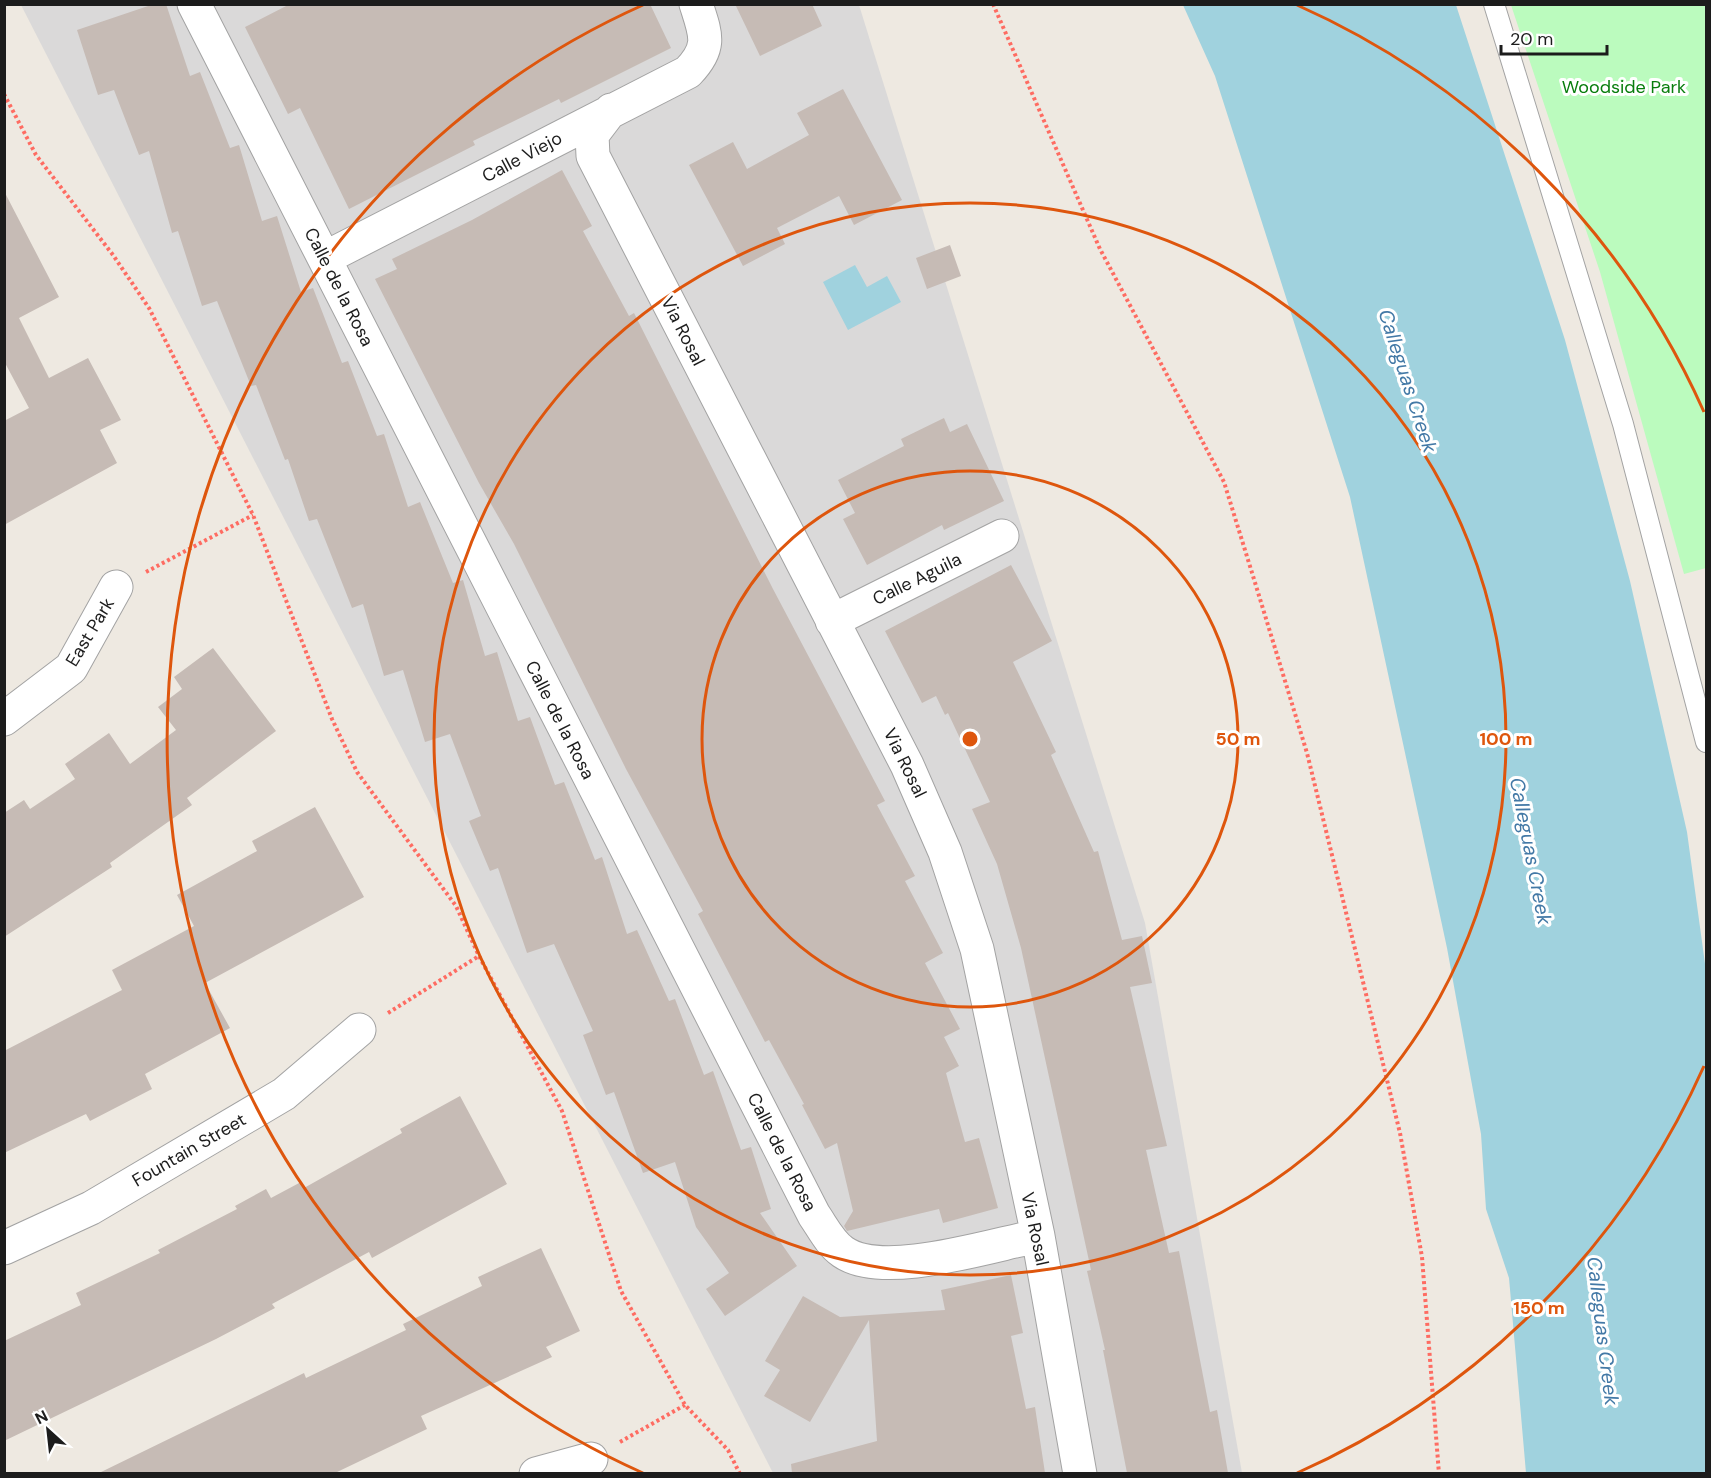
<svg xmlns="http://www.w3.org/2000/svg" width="1711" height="1478" font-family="'DM Sans',sans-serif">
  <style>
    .residential { fill: #dad9d9 }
    .park { fill: #bbfbbe }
    .water { fill: #a0d2de }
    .building { fill: #c6bbb5 }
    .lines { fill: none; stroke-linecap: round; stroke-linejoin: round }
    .lane-casing { stroke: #a3a3a3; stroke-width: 22 }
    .street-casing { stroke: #a3a3a3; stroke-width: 35 }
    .path { stroke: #fe6c62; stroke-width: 4; stroke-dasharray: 3 3; stroke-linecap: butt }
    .lane { stroke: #fff; stroke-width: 20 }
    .street { stroke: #fff; stroke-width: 33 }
    .ring { fill: none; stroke: #de560d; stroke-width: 3 }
    .labels { text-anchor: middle; stroke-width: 6; stroke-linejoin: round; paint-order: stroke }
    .park-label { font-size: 18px; fill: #087d0d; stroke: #fff }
    .street-label { font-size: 18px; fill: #1c1c1c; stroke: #fff }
    .water-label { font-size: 20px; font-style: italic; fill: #4379a6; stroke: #fff }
    .centre { fill: #de560d; stroke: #fff; stroke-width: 3 }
    .ring-label { font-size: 18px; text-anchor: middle; font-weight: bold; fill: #de560d; stroke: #fff; stroke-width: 6; stroke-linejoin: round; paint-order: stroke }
  </style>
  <rect width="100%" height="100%" fill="#eee9e1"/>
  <path class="residential" d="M 21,5 L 859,5 L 1145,923 L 1242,1473 L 773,1473 Z"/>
  <path class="park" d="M 1511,5 L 1706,5 L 1706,568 L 1684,574 L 1600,272 Z"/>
  <path class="water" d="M 1183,5 L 1456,5 L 1565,340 L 1630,581 L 1687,832 L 1706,971 L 1706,1473 L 1526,1473 L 1509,1278 L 1486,1209 L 1481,1134 L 1447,948 L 1350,497 L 1215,76 Z
    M 855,265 L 867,287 L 887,276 L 901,302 L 848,330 L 823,282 Z"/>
  <path class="building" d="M 154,4 L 166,4 L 190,76 L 200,72 L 230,148 L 239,145 L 262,221 L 277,216 L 301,292 L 313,288 L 342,363 L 348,361 L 377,436 L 384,434 L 408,507 L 420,502 L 453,583 L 463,580 L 485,656 L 497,652 L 518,721 L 530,717 L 555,785 L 564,782 L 595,860 L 602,857 L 627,934 L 637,930 L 669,1001 L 675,999 L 704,1075 L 713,1071 L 741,1150 L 751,1147 L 771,1209 L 760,1213 L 797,1266 L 725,1316 L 706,1289 L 729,1273 L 696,1227 L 675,1162 L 643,1173 L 614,1092 L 606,1095 L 583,1035 L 593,1031 L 554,944 L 527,953 L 498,868 L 490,871 L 469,821 L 481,816 L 450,734 L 425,742 L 403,670 L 384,676 L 363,604 L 352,608 L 317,519 L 309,521 L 288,459 L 285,460 L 256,385 L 251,386 L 217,301 L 202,306 L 178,231 L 172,233 L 149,151 L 139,155 L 114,90 L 98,95 L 77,30 Z
    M 290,4 L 650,4 L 671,48 L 561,103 L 559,99 L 473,141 L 475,145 L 349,209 L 300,108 L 288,114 L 245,27 Z
    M 735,4 L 812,4 L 822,26 L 760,56 Z
    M 843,89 L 902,200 L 854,225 L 839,196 L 777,228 L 785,244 L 743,266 L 689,165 L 733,142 L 747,169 L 809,135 L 797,113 Z
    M 562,170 L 592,226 L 583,231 L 629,316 L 634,313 L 773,589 L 885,801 L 877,805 L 915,876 L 905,881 L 943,953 L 925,963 L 960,1029 L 944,1037 L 959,1066 L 946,1073 L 965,1142 L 979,1138 L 998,1208 L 943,1223 L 939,1209 L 847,1231 L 844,1226 L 853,1211 L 837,1143 L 825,1149 L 802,1105 L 804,1104 L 769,1040 L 765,1042 L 698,914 L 703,911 L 626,769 L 514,544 L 479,483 L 375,279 L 397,269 L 392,259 L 472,220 Z
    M 4,191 L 59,297 L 19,318 L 49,378 L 88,358 L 121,420 L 100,430 L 117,463 L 4,525 L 4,421 L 29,408 L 4,361 Z
    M 950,245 L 961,276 L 927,289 L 916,258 Z
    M 944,418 L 950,432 L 967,424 L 1004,501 L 944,530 L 942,525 L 867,565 L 843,519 L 855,513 L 838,480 L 904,446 L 901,439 Z
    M 1011,565 L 1052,641 L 1013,662 L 1056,752 L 1051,755 L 1094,852 L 1098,851 L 1122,940 L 1142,936 L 1152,983 L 1130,987 L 1167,1146 L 1146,1150 L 1169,1253 L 1179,1251 L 1210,1412 L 1217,1410 L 1228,1473 L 1127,1473 L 1103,1350 L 1105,1350 L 1087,1271 L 1091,1270 L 1021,948 L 997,864 L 972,809 L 990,802 L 948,713 L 945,715 L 936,696 L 922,703 L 885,631 Z
    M 213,648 L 276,731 L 187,798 L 192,805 L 110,863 L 112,867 L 4,937 L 4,813 L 24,800 L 30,809 L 75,779 L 65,764 L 109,733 L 130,764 L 176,730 L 158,707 L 182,689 L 174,677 Z
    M 315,807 L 364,897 L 205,983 L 230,1028 L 145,1074 L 152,1089 L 90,1121 L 86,1114 L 4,1153 L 4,1051 L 122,990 L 112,970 L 194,926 L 177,895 L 257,851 L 252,841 Z
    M 460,1096 L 507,1184 L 372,1258 L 369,1252 L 272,1304 L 275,1308 L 216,1339 L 4,1441 L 4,1341 L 81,1305 L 76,1293 L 160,1253 L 158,1250 L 237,1209 L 235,1206 L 266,1189 L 271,1198 L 301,1182 L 304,1188 L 402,1133 L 400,1129 Z
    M 541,1248 L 580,1331 L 546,1347 L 552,1357 L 421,1416 L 427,1429 L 335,1473 L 99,1473 L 304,1373 L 306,1378 L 406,1330 L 403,1324 L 482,1286 L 478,1277 Z
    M 1011,1275 L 1023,1333 L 1011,1336 L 1026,1409 L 1035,1407 L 1045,1473 L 792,1473 L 791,1464 L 877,1441 L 869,1320 L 810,1422 L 764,1396 L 780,1370 L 765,1361 L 803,1296 L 840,1317 L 945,1310 L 941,1290 Z"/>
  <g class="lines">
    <defs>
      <path id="lane" d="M 1494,4 L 1623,424 L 1706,742"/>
      <path id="street" d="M 194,4 L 814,1215 C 823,1228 830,1243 843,1252 C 883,1280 991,1245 1038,1236
        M 611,110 L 592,135 L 593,156 L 907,765 L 945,852 L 977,949 L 1038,1236 L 1080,1474
        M 325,258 L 688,72 C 712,47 706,35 696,4
        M 832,621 L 1002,536
        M 4,719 L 71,668 L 116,587
        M 4,1248 L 91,1208 L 284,1094 L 359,1030
        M 536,1474 L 591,1459"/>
    </defs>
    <use href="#lane" class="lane-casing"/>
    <use href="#street" class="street-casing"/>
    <path class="path" d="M 993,4 L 1100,249 L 1224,482 L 1253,576 L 1307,753 L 1400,1133 L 1422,1257 L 1439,1474
      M 4,94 L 36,155 L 113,255 L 149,308 L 253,515 L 332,719 L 357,772 L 456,906 L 479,956 L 562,1111 L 621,1291 L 685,1405 L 728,1450 L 740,1474
      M 146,572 L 253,515
      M 388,1013 L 479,956
      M 620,1442 L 685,1405"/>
    <use href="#lane" class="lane"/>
    <use href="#street" class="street"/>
  </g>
  <g class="ring">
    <circle cx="970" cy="739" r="268"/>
    <circle cx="970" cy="739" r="536"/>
    <path d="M1704 1066A804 804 0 0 1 1297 1473M643 1473A804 804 0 0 1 643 5M1297 5A804 804 0 0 1 1704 412"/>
  </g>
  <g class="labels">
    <g class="park-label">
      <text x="1624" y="93">Woodside Park</text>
    </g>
    <g class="street-label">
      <text transform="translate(522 157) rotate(-28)" y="6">Calle Viejo</text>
      <text transform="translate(339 287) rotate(63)" y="6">Calle de la Rosa</text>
      <text transform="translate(683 331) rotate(63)" y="6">Via Rosal</text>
      <text transform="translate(917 579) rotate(-26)" y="6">Calle Aguila</text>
      <text transform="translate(90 632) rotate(-59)" y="6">East Park</text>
      <text transform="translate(560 720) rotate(63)" y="6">Calle de la Rosa</text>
      <text transform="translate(905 763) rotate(64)" y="6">Via Rosal</text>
      <text transform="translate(189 1150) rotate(-30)" y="6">Fountain Street</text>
      <text transform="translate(782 1152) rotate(63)" y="6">Calle de la Rosa</text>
      <text transform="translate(1035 1229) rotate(78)" y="6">Via Rosal</text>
    </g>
    <g class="water-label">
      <text transform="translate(1408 381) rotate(72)" y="7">Calleguas Creek</text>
      <text transform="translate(1531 851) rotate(79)" y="7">Calleguas Creek</text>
      <text transform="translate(1603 1331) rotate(83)" y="7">Calleguas Creek</text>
    </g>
  </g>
  <circle cx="970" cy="739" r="9" class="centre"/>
  <g class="ring-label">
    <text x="1238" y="745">50 m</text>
    <text x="1506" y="745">100 m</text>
    <text x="1539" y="1314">150 m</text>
  </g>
  <rect width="1711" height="1478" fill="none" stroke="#1c1c1c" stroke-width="12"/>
  <g transform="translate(48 1430) rotate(333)" stroke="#ffffff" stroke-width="4.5" paint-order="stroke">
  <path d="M0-4.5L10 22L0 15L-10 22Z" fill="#1c1c1c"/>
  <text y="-9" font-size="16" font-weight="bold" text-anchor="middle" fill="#1c1c1c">N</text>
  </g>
  <path d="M1501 45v9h106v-9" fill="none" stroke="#1c1c1c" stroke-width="3"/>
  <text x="1510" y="45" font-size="18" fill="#1c1c1c" stroke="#ffffff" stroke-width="4.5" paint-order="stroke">20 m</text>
</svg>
